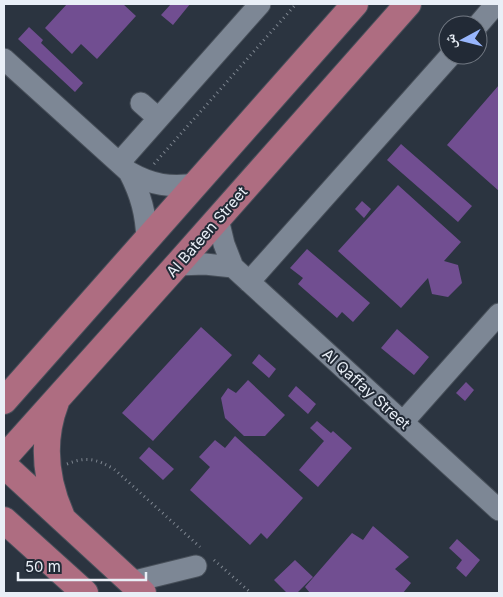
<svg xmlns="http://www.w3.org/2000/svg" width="503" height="597" font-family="Inter,'Noto Naskh Arabic',sans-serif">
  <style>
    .building { fill: #714e91 }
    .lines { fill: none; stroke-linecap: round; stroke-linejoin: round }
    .minor-casing { stroke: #474f59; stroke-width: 23 }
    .major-casing { stroke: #474f59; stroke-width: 28 }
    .path { stroke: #7e8690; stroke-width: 3; stroke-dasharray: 1 4; stroke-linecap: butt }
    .minor { stroke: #7d8795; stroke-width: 21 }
    .major { stroke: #ae6d81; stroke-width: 26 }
    .labels { text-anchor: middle; stroke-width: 4; stroke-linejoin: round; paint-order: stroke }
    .street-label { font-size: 15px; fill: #e9eff7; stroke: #222a36 }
  </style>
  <rect width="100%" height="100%" fill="#2b3440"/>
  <path class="building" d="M 67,4 L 123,4 L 136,16 L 97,59 L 81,44 L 72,54 L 45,28 Z
    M 171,4 L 190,4 L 173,25 L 161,15 Z
    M 29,27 L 43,40 L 41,43 L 83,83 L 75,92 L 18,39 Z
    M 499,85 L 499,191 L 447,145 Z
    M 401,144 L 472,206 L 458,222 L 387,160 Z
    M 398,185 L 461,242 L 444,261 L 458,265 L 462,283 L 448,297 L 432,294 L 428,278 L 401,308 L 338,251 Z
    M 362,201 L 371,209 L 364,218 L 355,209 Z
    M 307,249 L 370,303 L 353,322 L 342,312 L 337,318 L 298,284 L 303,278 L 290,268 Z
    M 201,327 L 232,355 L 153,441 L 122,413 Z
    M 397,329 L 429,357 L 414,375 L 381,348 Z
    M 259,354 L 276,369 L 269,378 L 252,363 Z
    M 248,380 L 285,415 L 265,436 L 244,436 L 225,418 L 221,398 L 228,388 L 236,393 Z
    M 466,382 L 474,390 L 465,401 L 456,393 Z
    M 296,386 L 316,404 L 308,414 L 288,396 Z
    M 317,421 L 331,433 L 333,431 L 352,448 L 318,487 L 299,470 L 324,441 L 310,428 Z
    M 235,436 L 303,498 L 267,539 L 261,533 L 250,545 L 190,490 L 210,467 L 199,457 L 215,440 L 225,448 Z
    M 149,447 L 174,469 L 163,480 L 139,458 Z
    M 373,526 L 409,557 L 395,569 L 411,583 L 403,593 L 310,593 L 305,587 L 352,533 L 363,540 Z
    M 457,539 L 480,560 L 466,577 L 456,568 L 462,560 L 449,548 Z
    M 295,560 L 313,577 L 297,593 L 287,593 L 274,580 Z"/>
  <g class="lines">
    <defs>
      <path id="minor" d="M 478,25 L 496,4
        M 4,59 L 129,172 C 152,185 170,188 197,184
        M 141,103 L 158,118
        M 119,163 L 260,4
        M 129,172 C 141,195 146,214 147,240
        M 218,219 L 224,244 L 233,267 L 499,510
        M 177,265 L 205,264 L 233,267
        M 249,282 L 451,55
        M 403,422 L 499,314
        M 131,582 L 196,566"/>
      <path id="major" d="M 4,401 L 355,4
        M 56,402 C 41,441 45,479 62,517
        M 4,458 L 177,265 L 408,4
        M 4,465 L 143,593
        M 4,520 L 85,593"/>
    </defs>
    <use href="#minor" class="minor-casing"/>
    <use href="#major" class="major-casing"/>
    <path class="path" d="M 154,164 L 296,4
      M 67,464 C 87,456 96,459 114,469 L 200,547
      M 214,560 L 251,593"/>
    <use href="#minor" class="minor"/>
    <use href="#major" class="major"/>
  </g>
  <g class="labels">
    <g class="street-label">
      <text transform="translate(207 232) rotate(-49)" y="5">Al Bateen Street</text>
      <text transform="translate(366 389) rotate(42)" y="5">Al Qaffay Street</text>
    </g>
  </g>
  <rect width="503" height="597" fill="none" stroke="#e9eff7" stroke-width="10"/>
  <g transform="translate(463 40) rotate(263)"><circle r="24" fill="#222a36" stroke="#727983"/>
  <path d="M0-4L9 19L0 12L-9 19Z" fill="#98b6fd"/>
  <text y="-8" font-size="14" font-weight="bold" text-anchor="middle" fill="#e9eff7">ش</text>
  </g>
  <path d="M18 572v8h128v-8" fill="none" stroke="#e9eff7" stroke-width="2.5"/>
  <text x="25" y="572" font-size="15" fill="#e9eff7" stroke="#222a36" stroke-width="4" paint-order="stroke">50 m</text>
</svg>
